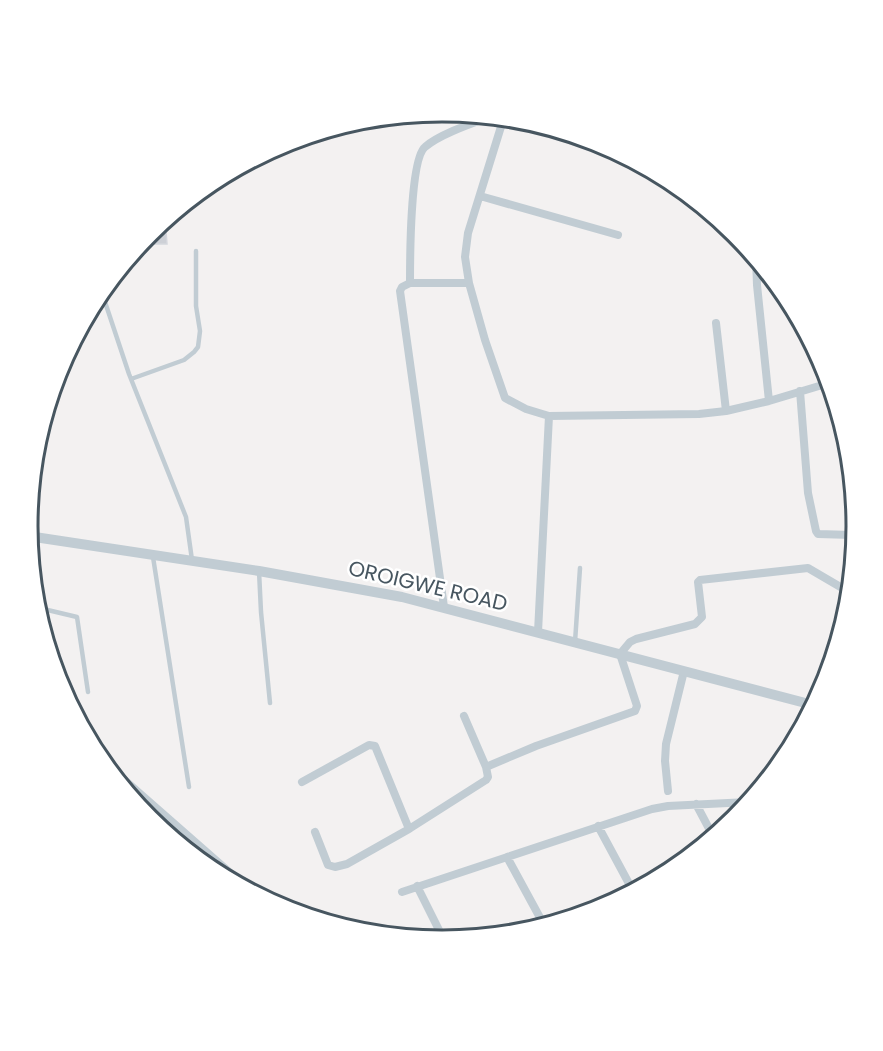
<svg xmlns="http://www.w3.org/2000/svg" width="883" height="1051" font-family="Poppins,sans-serif">
  <style>
    .building { fill: #cdd0d6; stroke: #d5d7dd; stroke-width: 1.5 }
    .lines { fill: none; stroke-linecap: round; stroke-linejoin: round }
    .service { stroke: #c1ccd3; stroke-width: 4.5 }
    .minor { stroke: #c1ccd3; stroke-width: 8 }
    .tertiary { stroke: #c1ccd3; stroke-width: 10 }
    .labels { text-anchor: middle; stroke-width: 5; stroke-linejoin: round; paint-order: stroke }
    .street-label { font-size: 21px; fill: #475660; stroke: #fff }
    .rim { fill: none; stroke: #475660; stroke-width: 3 }
  </style>
  <rect width="100%" height="100%" fill="#f3f1f1"/>
  <path class="building" d="M 165,219 L 167,244 L 148,244 L 147,234 Z"/>
  <g class="lines">
    <path class="service" d="M 101,290 L 129,374 L 186,517 L 192,560
      M 131,379 L 184,360 L 194,352 L 198,347 L 200,331 L 196,306 L 196,251
      M 153,557 L 189,787
      M 259,571 L 261,612 L 270,703
      M 35,607 L 77,617 L 88,692
      M 575,642 L 580,568
      M 824,660 L 829,668"/>
    <path class="minor" d="M 504,117 L 468,233 L 465,257 L 469,283 L 485,340 L 505,398 L 526,409 L 549,416 L 699,414 L 726,411 L 769,401 L 829,383
      M 480,196 L 618,235
      M 756,258 L 757,285 L 769,401
      M 410,283 C 410,260 410,159 425,147 C 440,134 473,123 492,116
      M 716,323 L 726,411
      M 800,391 L 808,493 L 816,531 L 818,534 L 852,535
      M 444,607 L 400,291 L 402,287 L 410,283 L 469,283
      M 538,632 L 549,416
      M 464,716 L 486,767
      M 96,755 L 252,892
      M 302,782 L 369,745 L 375,746 L 409,829
      M 668,791 L 665,761 L 666,744 L 684,671
      M 696,804 L 713,836
      M 598,826 L 633,891
      M 315,832 L 328,865 L 335,867 L 347,864 L 409,829 L 486,780 L 488,777 L 486,767 L 536,746 L 635,711 L 637,706 L 620,654 L 630,642 L 636,639 L 695,624 L 702,617 L 698,582 L 700,580 L 808,568 L 849,592
      M 507,857 L 544,925
      M 417,886 L 444,940
      M 402,892 L 652,809 L 668,806 L 748,802"/>
    <path class="tertiary" d="M 28,536 L 259,571 L 402,597 L 813,705"/>
  </g>
  <g class="labels">
    <g class="street-label">
      <text transform="translate(428 586) rotate(13)" y="7">OROIGWE ROAD</text>
    </g>
  </g>
  <path d="M0 0H883V1051H0ZM38 526a404 404 0 1 1 808 0a404 404 0 1 1-808 0Z" fill="#fff" fill-rule="evenodd"/>
  <path class="rim" d="M38 526a404 404 0 1 1 808 0a404 404 0 1 1-808 0Z"/>
</svg>
